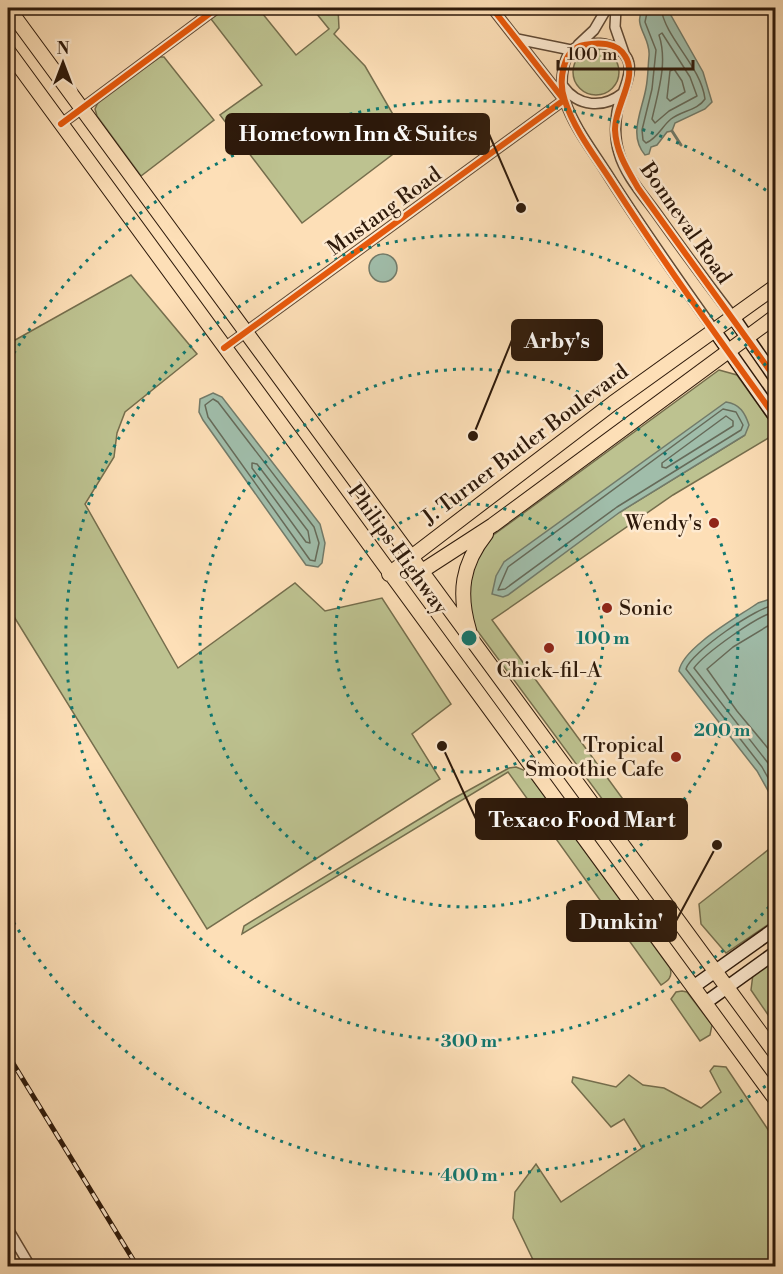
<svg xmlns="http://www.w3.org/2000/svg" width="783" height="1274" font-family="'Libre Bodoni',serif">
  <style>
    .green { fill: #bdc290; stroke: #756e4d; stroke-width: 1.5; fill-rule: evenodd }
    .water { fill: #a0bdaa; stroke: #727b6a; stroke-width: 1.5 }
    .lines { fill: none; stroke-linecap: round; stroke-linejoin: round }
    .shore { stroke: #666b5a; stroke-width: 1.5 }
    .stream { stroke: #727b6a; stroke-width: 3 }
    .street-casing { stroke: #614a35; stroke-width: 12 }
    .secondary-casing { stroke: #2d190a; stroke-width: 15 }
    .primary-casing { stroke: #2d190a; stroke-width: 16 }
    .street { stroke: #feead0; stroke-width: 9 }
    .secondary { stroke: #feead0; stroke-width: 12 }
    .primary { stroke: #fddfb7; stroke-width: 14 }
    .rail-casing { stroke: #2d190a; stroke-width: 5 }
    .rail { stroke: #feead0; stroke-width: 3; stroke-dasharray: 9; stroke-linecap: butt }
    .cycleway-casing { stroke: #feead0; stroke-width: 10 }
    .cycleway { stroke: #e8590c; stroke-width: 6 }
    .ring { fill: none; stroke: #0f766e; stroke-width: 3; stroke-dasharray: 3 6 }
    .poi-dot { fill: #8f2418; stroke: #feead0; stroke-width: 2 }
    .labels { text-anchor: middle; stroke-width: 5; stroke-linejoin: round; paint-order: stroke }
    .street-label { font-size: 21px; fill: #2d190a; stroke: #feead0 }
    .poi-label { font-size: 21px; fill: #2d190a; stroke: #feead0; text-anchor: end }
    .centre { fill: #0f766e; stroke: #feead0; stroke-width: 3 }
    .ring-label { font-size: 18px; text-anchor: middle; font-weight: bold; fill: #0f766e; stroke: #feead0; stroke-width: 5; stroke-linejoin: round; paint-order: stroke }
    .leader { fill: none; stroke: #2d190a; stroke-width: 2 }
    .callout-dot { fill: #2d190a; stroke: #feead0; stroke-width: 2 }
    .callout { fill: #2d190a; stroke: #2d190a; stroke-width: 2 }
    .callout-label { font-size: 22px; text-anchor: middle; font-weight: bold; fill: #fff }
  </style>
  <rect width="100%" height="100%" fill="#fddfb7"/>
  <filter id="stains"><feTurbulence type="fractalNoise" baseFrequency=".00333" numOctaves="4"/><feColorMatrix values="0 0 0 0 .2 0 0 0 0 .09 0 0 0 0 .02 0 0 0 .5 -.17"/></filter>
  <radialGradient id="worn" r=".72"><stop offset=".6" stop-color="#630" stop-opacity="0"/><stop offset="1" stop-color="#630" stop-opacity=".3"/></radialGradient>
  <path class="green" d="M 227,8 L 258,8 L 296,55 L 329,29 L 312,8 L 338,8 L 339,28 L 334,34 L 365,66 L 409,142 L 302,223 L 220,115 L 262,85 L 211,19 Z
    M573 72a23 23 0 1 1 46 0a23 23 0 1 1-46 0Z
    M 160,57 L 164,57 L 214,120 L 141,176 L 97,116 L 95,109 L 99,100 Z
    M 131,275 L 197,354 L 125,412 L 117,433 L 114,457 L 85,504 L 178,668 L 295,583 L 325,611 L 382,598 L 451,704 L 412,734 L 440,779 L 207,929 L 8,607 L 8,344 Z
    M 719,370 L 737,375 L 775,428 L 775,434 L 673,495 L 492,620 L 644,828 C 634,832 627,830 620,823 L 476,629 L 470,617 L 466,581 L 488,539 ZM 745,435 L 620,512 L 504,562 L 510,558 Z
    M 516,767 L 526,771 L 670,968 C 673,977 668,981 661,985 L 508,772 L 242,934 L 244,926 L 449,801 L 509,768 Z
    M 768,850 L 775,854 L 775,920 L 726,953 L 701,924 L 699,904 Z
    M 775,958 L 775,1025 L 751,990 L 753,974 Z
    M 682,991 L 687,992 L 712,1025 L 710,1035 L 700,1041 L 671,999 L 676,992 Z
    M 714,1066 L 726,1067 L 775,1140 L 775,1266 L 536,1266 L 513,1218 L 515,1192 L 536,1164 L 561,1202 L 642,1148 L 624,1119 L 611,1127 L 572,1082 L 573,1077 L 616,1087 L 629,1075 L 643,1085 L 664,1088 L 701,1108 L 721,1092 L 710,1071 Z"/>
  <path class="water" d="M 643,8 L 665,8 L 669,12 L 703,72 L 712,102 L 705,109 L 675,123 L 672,131 L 667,132 L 657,145 L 651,147 L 649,154 L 645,155 C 628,135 642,111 646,88 C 648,78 648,66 649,56 C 651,37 632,26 643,8 Z
    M369 268a14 14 0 1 1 28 0a14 14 0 1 1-28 0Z
    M 213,393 L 222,397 L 320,524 L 325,543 L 322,563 L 318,567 L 306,565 L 203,420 L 199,412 L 200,399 Z
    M 726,402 C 740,404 745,413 749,425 L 745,435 L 620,512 L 508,595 L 503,597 L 492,594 L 496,576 L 504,562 Z
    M 770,599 L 776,599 L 775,803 L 757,771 L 679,671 C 683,647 738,617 758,603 Z"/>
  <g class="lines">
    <path class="shore" d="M 648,8 L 645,22 L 656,50 L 652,89 L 642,130 L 643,140 L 646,143 C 658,138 662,126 671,119 C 681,111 698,110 705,99 C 701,66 665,38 661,8
      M 662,33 L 690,77 L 697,96 L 669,111 L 655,123 L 652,119 C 658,92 668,63 659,35 Z
      M 674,69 L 682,81 L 685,92 L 670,101 L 667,98 L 670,71 Z
      M 213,399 L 218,402 L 314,527 L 319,543 L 315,561 L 310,560 L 208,417 L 205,405 Z
      M 723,409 L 736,412 L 743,425 L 741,430 L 617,507 L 505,589 L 498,590 L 508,567 Z
      M 726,416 L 733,421 L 733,426 L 666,468 L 662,467 L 662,463 Z
      M 252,463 L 257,464 L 308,531 L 310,543 L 306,542 L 252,468 Z
      M 776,605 C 759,605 690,653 686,669 L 762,767 L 776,792
      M 776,612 C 760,613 703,655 694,668 L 768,763 L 776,777
      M 776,621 L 733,647 L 707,669 L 737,711 L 776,758"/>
    <path class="stream" d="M 672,131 L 681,145"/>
    <defs>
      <path id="street" d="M 616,8 L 615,27 L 624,53
        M 517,39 L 571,50
        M 578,45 L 594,30 L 607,8
        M 563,86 C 578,107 603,109 623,93
        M 61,124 L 217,8
        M 714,330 C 677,278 640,226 606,172 C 592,150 574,127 565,101 C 559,86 561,50 580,46 C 595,42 606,42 619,50 C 642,64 620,93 617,112 C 615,125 615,140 619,153 C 625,175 644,196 657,214 C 682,249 707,283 733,317
        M 224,348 L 564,100 L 492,8
        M 8,1229 L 30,1266"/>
      <path id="secondary" d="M 733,317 L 776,379
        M 714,330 L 776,418
        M 693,987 L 776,928
        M 705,1003 L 776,952"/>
      <path id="primary" d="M 8,8 L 776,1054
        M 8,51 L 776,1100
        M 389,574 L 613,403 L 776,286
        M 389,574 L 422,571 L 493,525 L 776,316
        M 469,630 C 458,593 462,564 486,534"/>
    </defs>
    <use href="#street" class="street-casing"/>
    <use href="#secondary" class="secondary-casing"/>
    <use href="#primary" class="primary-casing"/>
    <use href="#street" class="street"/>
    <use href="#secondary" class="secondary"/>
    <use href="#primary" class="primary"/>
    <defs>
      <path id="rail" d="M 8,1055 L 137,1266"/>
    </defs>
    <use href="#rail" class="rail-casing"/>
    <use href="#rail" class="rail"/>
    <defs>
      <path id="cycleway" d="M 61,124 L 217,8
        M 224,348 L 564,100 L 492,8
        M 776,379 L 638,188 C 627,169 616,152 615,130 C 614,107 639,77 625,56 C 617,42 598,42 584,45 C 562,49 558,82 565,101 C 575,132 598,160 615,187 C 666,266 721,342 776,418"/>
    </defs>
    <use href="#cycleway" class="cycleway-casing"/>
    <use href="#cycleway" class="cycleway"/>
  </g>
  <g class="ring">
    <circle cx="469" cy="638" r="134"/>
    <circle cx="469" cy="638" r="269"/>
    <path d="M775 900A403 403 0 1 1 775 376"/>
    <path d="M773 1081A537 537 0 0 1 9 915M9 361A537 537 0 0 1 773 195"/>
  </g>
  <g class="poi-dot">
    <circle cx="714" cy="523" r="6"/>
    <circle cx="607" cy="608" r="6"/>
    <circle cx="549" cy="648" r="6"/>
    <circle cx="676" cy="757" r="6"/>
  </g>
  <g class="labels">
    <g class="street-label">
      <text transform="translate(384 211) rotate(-36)" y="7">Mustang Road</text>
      <text transform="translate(686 223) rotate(55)" y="7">Bonneval Road</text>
      <text transform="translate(525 444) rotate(-37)" y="7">J. Turner Butler Boulevard</text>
      <text transform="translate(398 549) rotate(54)" y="7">Philips Highway</text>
    </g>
    <g class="poi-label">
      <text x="702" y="530">Wendy's</text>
      <text x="619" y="615" text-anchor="start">Sonic</text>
      <text x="549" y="677" text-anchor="middle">Chick-fil-A</text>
      <text x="664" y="752">Tropical<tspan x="664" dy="24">Smoothie Cafe</tspan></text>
    </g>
  </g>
  <circle cx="469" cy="638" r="9" class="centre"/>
  <g class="ring-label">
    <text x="603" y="644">100 m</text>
    <text x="722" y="736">200 m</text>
    <text x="469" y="1047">300 m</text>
    <text x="469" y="1181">400 m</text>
  </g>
  <path class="leader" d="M521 208L489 134M473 436L512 340M442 746L476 819M717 845L676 921"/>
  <g class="callout-dot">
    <circle cx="521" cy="208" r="6"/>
    <circle cx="473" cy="436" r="6"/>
    <circle cx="442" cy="746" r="6"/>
    <circle cx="717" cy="845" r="6"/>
  </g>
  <g class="callout">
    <rect x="226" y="114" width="263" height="40" rx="6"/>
    <rect x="512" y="320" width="90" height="40" rx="6"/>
    <rect x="476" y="799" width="211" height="40" rx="6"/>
    <rect x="567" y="901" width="109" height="40" rx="6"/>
  </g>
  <g class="callout-label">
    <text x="358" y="141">Hometown Inn &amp; Suites</text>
    <text x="557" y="348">Arby's</text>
    <text x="582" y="827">Texaco Food Mart</text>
    <text x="621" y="929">Dunkin'</text>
  </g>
  <rect width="783" height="1274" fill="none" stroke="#fddfb7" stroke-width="30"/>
  <rect x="9" y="9" width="765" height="1256" fill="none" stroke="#2d190a" stroke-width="3"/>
  <rect x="15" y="15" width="753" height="1244" fill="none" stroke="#2d190a" stroke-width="1.5"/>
  <g transform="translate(63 63)" stroke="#feead0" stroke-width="4.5" paint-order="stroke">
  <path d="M0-4.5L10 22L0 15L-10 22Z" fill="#2d190a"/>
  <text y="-9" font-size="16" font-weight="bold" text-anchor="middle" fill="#2d190a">N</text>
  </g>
  <path d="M558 60v9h135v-9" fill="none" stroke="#2d190a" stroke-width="3"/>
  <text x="567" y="60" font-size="18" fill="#2d190a" stroke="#feead0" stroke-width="4.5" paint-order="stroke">100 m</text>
  <rect width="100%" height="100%" filter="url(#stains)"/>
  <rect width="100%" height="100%" fill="url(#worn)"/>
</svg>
